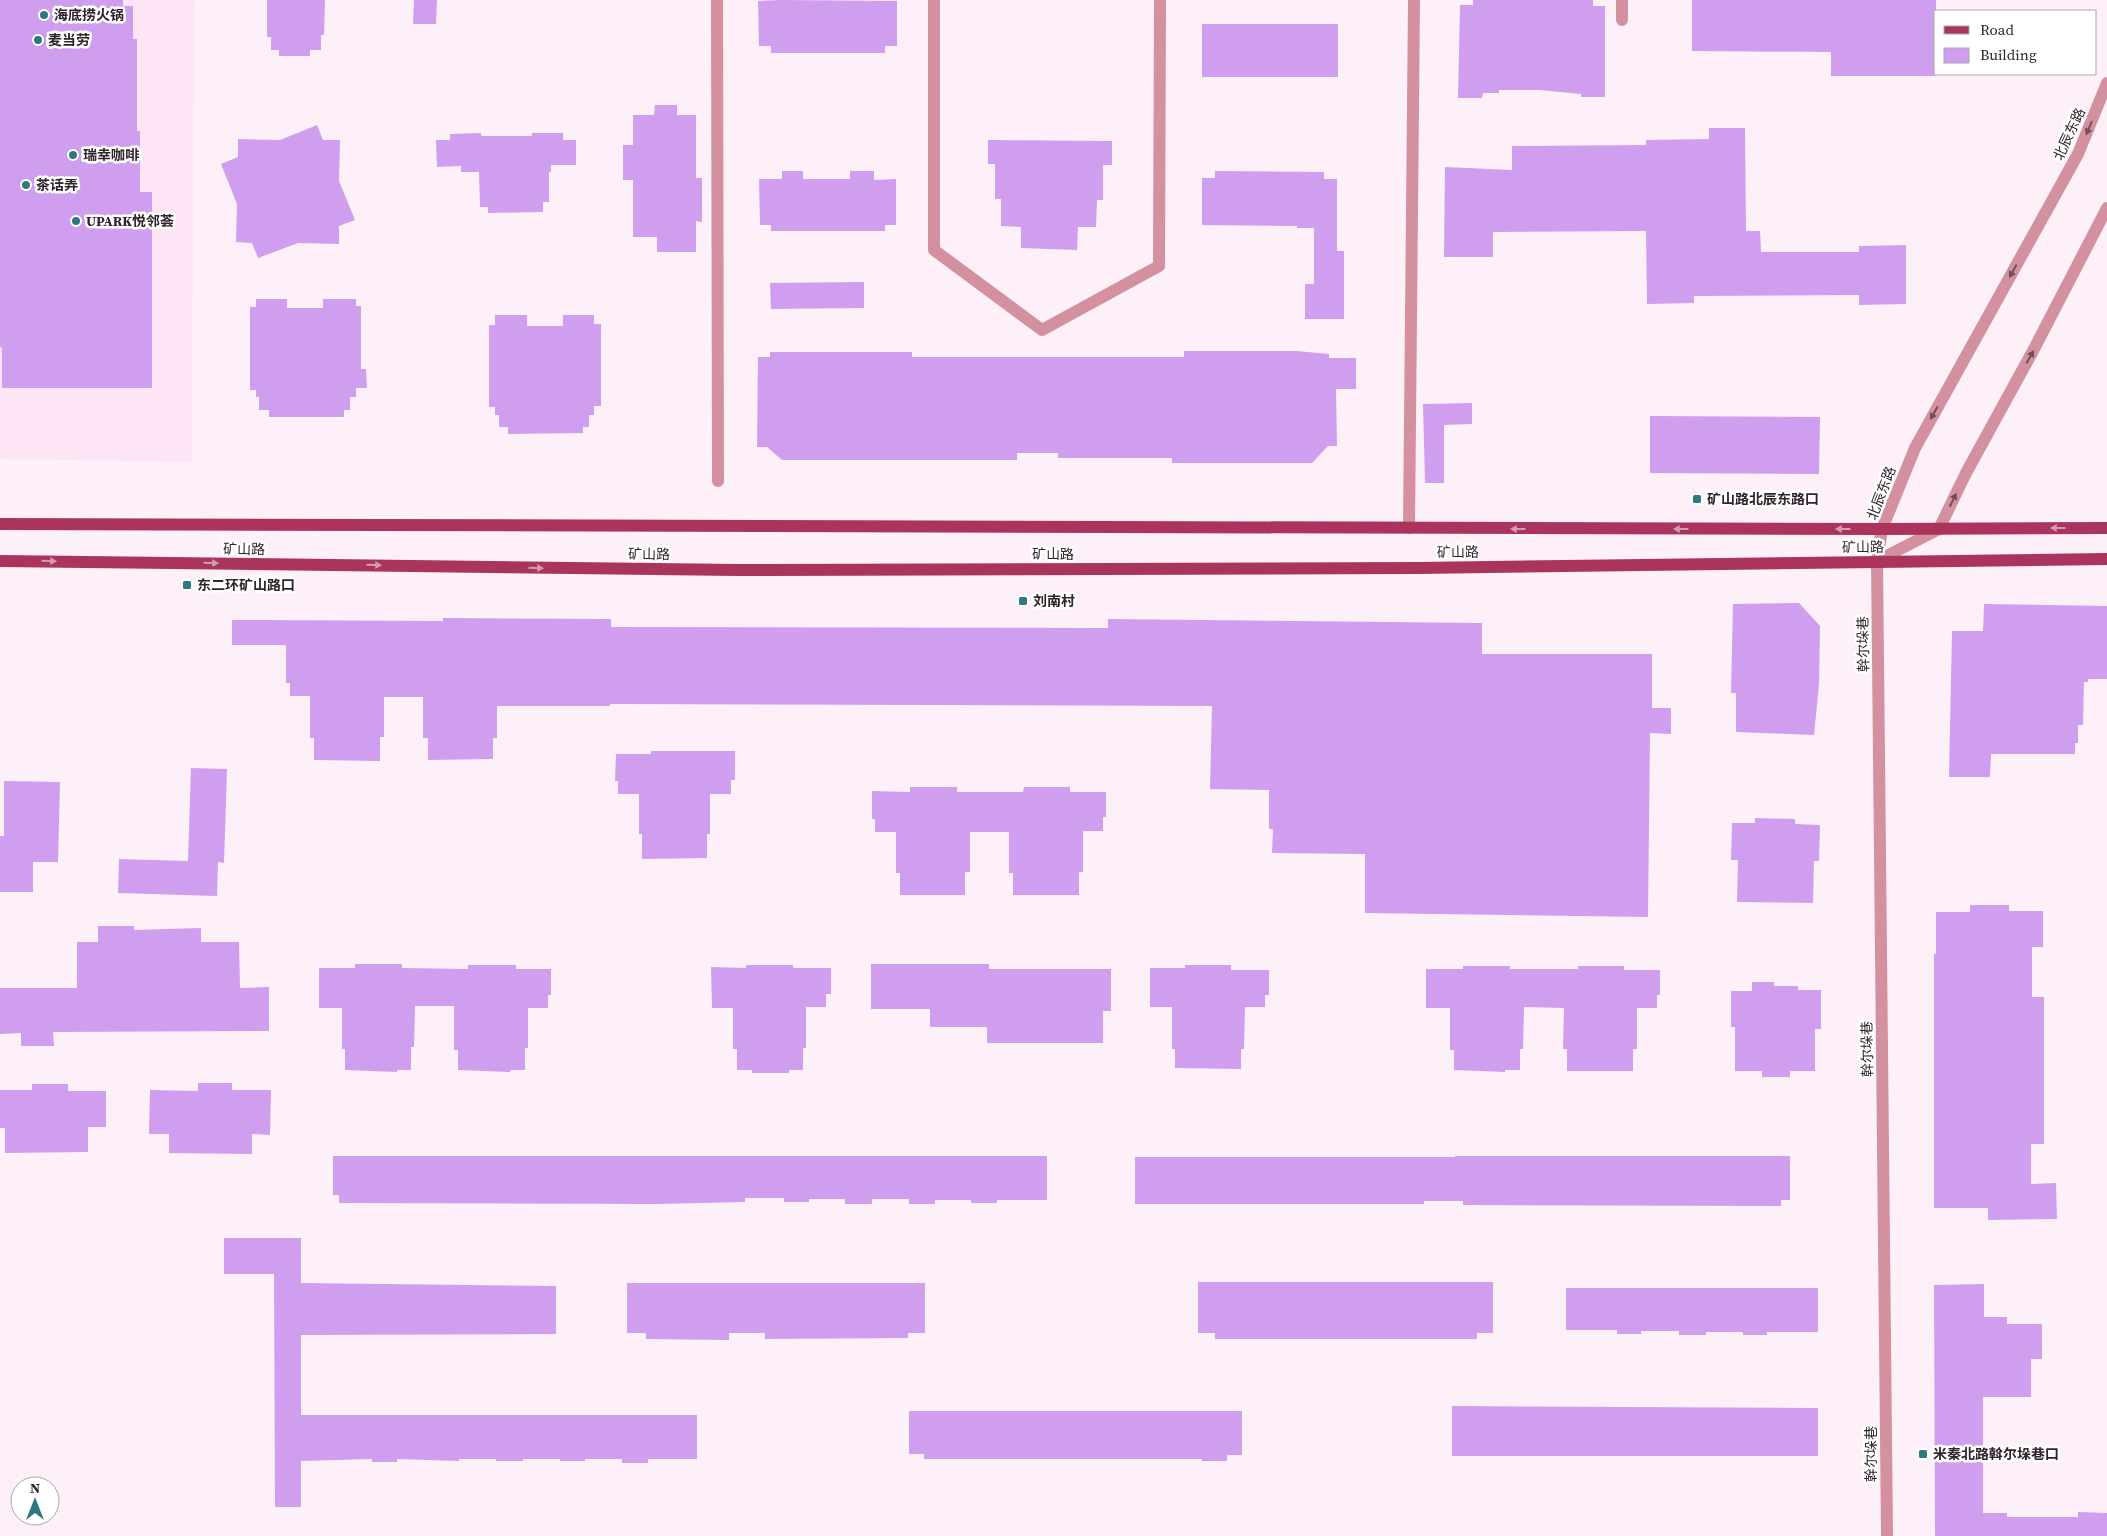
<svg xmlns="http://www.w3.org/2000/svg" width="2107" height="1536" font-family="'Source Serif 4','Noto Sans SC',serif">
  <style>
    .built { fill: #fee5f6 }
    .building { fill: #cf9eef }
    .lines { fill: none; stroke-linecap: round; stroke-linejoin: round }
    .minor { stroke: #d391a0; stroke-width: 12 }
    .major { stroke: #aa345b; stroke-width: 12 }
    .oneway { fill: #714f5a }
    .oneway2 { fill: #d49aad }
    .poi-dot { fill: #307880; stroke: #fff; stroke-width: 2 }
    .labels { text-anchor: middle; stroke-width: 5; stroke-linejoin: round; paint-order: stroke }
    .poi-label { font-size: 14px; font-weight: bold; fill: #30232c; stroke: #fff; text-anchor: start }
    .street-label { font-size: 14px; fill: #30232c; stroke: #fff }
  </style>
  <rect width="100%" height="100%" fill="#fef0f9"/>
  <path class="built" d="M 0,0 L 194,0 L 192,462 L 0,459 Z"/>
  <path class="building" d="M 0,0 L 123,0 L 123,6 L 133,6 L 133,39 L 137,39 L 137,131 L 140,131 L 140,192 L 152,192 L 152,388 L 2,388 L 2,348 L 0,347 Z
    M 267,0 L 325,0 L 324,35 L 321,35 L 321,50 L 310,50 L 310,56 L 279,56 L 279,50 L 271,50 L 271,37 L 267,37 Z
    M 414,0 L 437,0 L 436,24 L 413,24 Z
    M 782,0 L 897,1 L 897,46 L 885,46 L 885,53 L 771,53 L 771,46 L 759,46 L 758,1 Z
    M 1473,0 L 1593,0 L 1593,6 L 1605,6 L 1605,97 L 1581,97 L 1581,94 L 1540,90 L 1499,90 L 1499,93 L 1483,93 L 1482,98 L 1458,98 L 1460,5 L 1473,5 Z
    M 1692,0 L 1936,0 L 1936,76 L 1831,76 L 1831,52 L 1692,51 Z
    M 1202,24 L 1338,24 L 1338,77 L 1202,77 Z
    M 655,105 L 677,105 L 677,115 L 696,115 L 696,178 L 702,178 L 702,222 L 696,221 L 696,252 L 657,252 L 657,237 L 633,237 L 633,180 L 623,180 L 623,145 L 633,145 L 633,115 L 654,115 Z
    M 317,125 L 323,140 L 340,140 L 339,181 L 355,220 L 339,226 L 339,244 L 298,243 L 258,258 L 252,243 L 236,242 L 237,204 L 221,164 L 238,157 L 238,139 L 280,140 Z
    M 1709,128 L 1745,128 L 1746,231 L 1760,231 L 1761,252 L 1859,252 L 1859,246 L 1906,245 L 1906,304 L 1859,305 L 1859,295 L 1694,296 L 1694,303 L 1647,304 L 1646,231 L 1493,232 L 1493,257 L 1444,257 L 1445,167 L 1512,170 L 1512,146 L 1646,145 L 1646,140 L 1709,139 Z
    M 481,133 L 481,136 L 532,136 L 532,133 L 563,133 L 563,140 L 576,140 L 576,165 L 551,165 L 551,172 L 549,172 L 549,202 L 543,202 L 543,212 L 488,213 L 488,207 L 480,207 L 479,172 L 461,172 L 461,166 L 437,167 L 436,140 L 450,140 L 450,134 Z
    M 988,140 L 1112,141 L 1112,165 L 1103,165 L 1103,200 L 1097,200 L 1096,227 L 1078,227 L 1077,250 L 1021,248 L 1021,227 L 1001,226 L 1001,199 L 995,199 L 995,164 L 988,164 Z
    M 782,171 L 803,171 L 803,179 L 850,179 L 850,171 L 874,171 L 874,180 L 896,179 L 896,225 L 885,225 L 885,231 L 771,231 L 771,225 L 760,225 L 759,179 L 782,179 Z
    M 1215,171 L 1324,172 L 1324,179 L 1337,179 L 1337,251 L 1344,251 L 1344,319 L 1305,319 L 1305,284 L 1314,284 L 1314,228 L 1297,228 L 1297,226 L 1202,225 L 1202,178 L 1215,178 Z
    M 864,282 L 864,308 L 771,309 L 770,283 Z
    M 256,299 L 287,299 L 287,308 L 323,308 L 323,299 L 356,299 L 356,306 L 361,306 L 361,369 L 366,369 L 367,388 L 356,388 L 356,397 L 350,397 L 350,410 L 344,410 L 344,417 L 269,417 L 269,410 L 259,410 L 259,397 L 256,397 L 256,390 L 250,390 L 250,307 L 256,307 Z
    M 495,315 L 527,315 L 527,326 L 563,326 L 563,315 L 594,315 L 594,324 L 601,324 L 601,406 L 594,406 L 594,415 L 589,415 L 589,427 L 583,427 L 583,433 L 508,434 L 508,427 L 499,427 L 499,415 L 495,415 L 495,407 L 489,407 L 489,325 L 495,325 Z
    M 1184,351 L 1297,351 L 1329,354 L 1329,358 L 1356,358 L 1356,389 L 1336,389 L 1337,446 L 1328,446 L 1312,463 L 1172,463 L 1172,458 L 1058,458 L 1058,453 L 1017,453 L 1017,460 L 782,460 L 767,447 L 757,447 L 758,357 L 770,357 L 770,352 L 912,352 L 912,357 L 1184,357 Z
    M 1472,403 L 1472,424 L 1444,425 L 1444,483 L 1425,483 L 1423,404 Z
    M 1650,416 L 1820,417 L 1819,474 L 1650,473 Z
    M 1799,603 L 1820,626 L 1819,684 L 1814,735 L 1736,732 L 1736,693 L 1731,693 L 1733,604 Z
    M 1984,604 L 2107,606 L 2107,679 L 2088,679 L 2088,682 L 2084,682 L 2083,725 L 2078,725 L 2078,743 L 2075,743 L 2075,754 L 1991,754 L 1990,777 L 1949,777 L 1952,631 L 1983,631 Z
    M 443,618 L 611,619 L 611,627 L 1108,628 L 1108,619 L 1482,623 L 1482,654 L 1652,654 L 1652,708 L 1671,708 L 1671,734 L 1650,733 L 1648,917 L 1365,913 L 1365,854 L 1272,853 L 1273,829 L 1269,829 L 1269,790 L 1210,789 L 1212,706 L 610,704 L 610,706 L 497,706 L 497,738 L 493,738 L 493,759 L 428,760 L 428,738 L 423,738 L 423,697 L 384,697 L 384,737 L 380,737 L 380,761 L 314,760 L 314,738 L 310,738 L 310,696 L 290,696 L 290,683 L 286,683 L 286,645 L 232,645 L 232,620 L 443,621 Z
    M 651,751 L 735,751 L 735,780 L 731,780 L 731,794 L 710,794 L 710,834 L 707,834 L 707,858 L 642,859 L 642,834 L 639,834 L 639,794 L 618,794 L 618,781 L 615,781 L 616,754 L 651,754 Z
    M 191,768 L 227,769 L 224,863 L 218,862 L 217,896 L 118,893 L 119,859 L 188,861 Z
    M 4,781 L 60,782 L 58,862 L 33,862 L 33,892 L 0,892 L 0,836 L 4,836 Z
    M 910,787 L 957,787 L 957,792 L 1023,792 L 1024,787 L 1070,787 L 1070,792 L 1106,792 L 1106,817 L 1103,817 L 1103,831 L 1083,831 L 1083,872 L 1079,872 L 1079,895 L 1013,895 L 1013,873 L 1009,873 L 1009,832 L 970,832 L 970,872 L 965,872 L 965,895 L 900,895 L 900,873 L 896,873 L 896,832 L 875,832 L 875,819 L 872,819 L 872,791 L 910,792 Z
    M 1755,818 L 1795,819 L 1795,824 L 1820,825 L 1819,861 L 1814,861 L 1813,903 L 1737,902 L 1738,860 L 1731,860 L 1732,823 L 1755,823 Z
    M 1970,905 L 2009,905 L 2009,911 L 2043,911 L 2043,947 L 2032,947 L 2032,997 L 2044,997 L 2044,1144 L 2031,1144 L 2031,1184 L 2056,1183 L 2057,1219 L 1988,1220 L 1988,1208 L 1934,1208 L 1934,954 L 1936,954 L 1936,912 L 1970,912 Z
    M 98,926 L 134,926 L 134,930 L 201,928 L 201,942 L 239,942 L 240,988 L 269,987 L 269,1031 L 53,1032 L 54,1046 L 21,1046 L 21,1033 L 0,1034 L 0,988 L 77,988 L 77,942 L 98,942 Z
    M 355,964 L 402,964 L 402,968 L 468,969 L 468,965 L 516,965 L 516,969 L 551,969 L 551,995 L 548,995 L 548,1008 L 528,1008 L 528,1048 L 525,1048 L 525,1070 L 510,1070 L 510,1072 L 458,1070 L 458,1050 L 454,1050 L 454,1006 L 415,1006 L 414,1047 L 411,1047 L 411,1070 L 397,1070 L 397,1072 L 345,1070 L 345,1049 L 342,1049 L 342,1008 L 319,1008 L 319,968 L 355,968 Z
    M 871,964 L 989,964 L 989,969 L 1111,969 L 1111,1011 L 1103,1011 L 1103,1043 L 987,1043 L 987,1027 L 930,1027 L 930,1009 L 871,1009 Z
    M 746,965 L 793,965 L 793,968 L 831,968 L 831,994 L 826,994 L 826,1007 L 806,1007 L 806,1048 L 803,1048 L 803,1070 L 789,1070 L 789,1073 L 752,1073 L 752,1070 L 737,1070 L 737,1049 L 733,1049 L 733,1008 L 712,1008 L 711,967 L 746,968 Z
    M 1185,965 L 1231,965 L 1231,970 L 1269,970 L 1269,995 L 1265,995 L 1265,1007 L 1245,1007 L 1244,1049 L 1241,1049 L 1241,1069 L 1175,1068 L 1175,1049 L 1172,1049 L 1172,1007 L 1150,1007 L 1150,968 L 1185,968 Z
    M 1463,966 L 1510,966 L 1510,969 L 1578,969 L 1578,966 L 1624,966 L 1624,970 L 1660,970 L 1660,995 L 1657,995 L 1657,1008 L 1637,1008 L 1637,1049 L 1633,1049 L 1633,1071 L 1567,1071 L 1567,1049 L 1563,1049 L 1564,1008 L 1524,1007 L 1523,1049 L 1520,1049 L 1520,1070 L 1505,1070 L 1505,1072 L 1454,1070 L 1454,1050 L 1450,1050 L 1450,1008 L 1426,1008 L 1426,969 L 1463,969 Z
    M 1752,982 L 1774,982 L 1774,986 L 1798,986 L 1798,990 L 1821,990 L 1821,1029 L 1815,1029 L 1815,1071 L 1790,1071 L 1790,1077 L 1762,1077 L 1762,1071 L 1735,1071 L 1735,1027 L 1731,1027 L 1731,991 L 1752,991 Z
    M 198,1083 L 232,1083 L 232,1090 L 271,1090 L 270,1135 L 252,1134 L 252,1154 L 169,1153 L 169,1134 L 149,1134 L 150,1090 L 198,1091 Z
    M 32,1084 L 68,1084 L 68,1091 L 106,1091 L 106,1127 L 88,1127 L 88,1152 L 5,1153 L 5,1128 L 0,1128 L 0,1090 L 32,1090 Z
    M 333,1156 L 1047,1156 L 1047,1200 L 997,1200 L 997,1203 L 971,1203 L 971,1200 L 935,1200 L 935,1204 L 909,1204 L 909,1199 L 872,1199 L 872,1204 L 845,1204 L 845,1199 L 809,1199 L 809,1202 L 784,1202 L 784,1198 L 745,1198 L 745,1202 L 656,1204 L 339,1203 L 339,1195 L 333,1195 Z
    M 1455,1156 L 1790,1156 L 1790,1200 L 1781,1200 L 1781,1206 L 1463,1205 L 1463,1201 L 1424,1201 L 1424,1204 L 1135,1204 L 1135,1157 L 1455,1157 Z
    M 224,1238 L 301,1238 L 301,1283 L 556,1286 L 556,1334 L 301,1335 L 301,1415 L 697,1415 L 697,1459 L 648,1459 L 648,1463 L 622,1463 L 622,1459 L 585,1459 L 585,1461 L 560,1461 L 560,1459 L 523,1459 L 523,1461 L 496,1461 L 496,1459 L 459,1459 L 459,1461 L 397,1459 L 397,1462 L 372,1462 L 372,1459 L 301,1461 L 301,1507 L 275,1507 L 274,1274 L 224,1274 Z
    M 1198,1282 L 1493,1282 L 1493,1333 L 1477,1333 L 1477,1339 L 1215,1339 L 1215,1333 L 1198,1333 Z
    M 627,1283 L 925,1283 L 925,1333 L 908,1333 L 908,1338 L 765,1339 L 765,1333 L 729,1333 L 729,1340 L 646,1339 L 646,1333 L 627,1333 Z
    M 1984,1284 L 1984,1317 L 2007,1317 L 2007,1324 L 2042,1324 L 2042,1359 L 2031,1359 L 2031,1397 L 1983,1397 L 1983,1513 L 2007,1513 L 2007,1517 L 2078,1517 L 2078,1512 L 2107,1513 L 2107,1536 L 1935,1536 L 1934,1285 Z
    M 1566,1288 L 1818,1288 L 1818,1332 L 1767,1332 L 1767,1335 L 1743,1335 L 1743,1332 L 1706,1332 L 1706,1335 L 1679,1335 L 1679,1331 L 1641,1331 L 1641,1334 L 1617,1334 L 1617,1330 L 1566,1330 Z
    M 1452,1406 L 1818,1408 L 1818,1456 L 1452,1456 Z
    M 909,1411 L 1242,1411 L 1242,1455 L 1227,1455 L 1227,1461 L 1202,1461 L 1202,1459 L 924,1459 L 924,1454 L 909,1454 Z"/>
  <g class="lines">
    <path class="minor" d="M 717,0 L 718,481
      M 934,0 L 934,250 L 1042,330 L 1159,266 L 1160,0
      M 1622,20 L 1622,0
      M 1409,528 L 1414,0
      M 1877,561 L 1939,529 L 1966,473 L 2034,349 L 2107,208
      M 1887,1536 L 1877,561 L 1882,529 L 1915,448 L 2078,154 L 2107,83"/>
    <path class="major" d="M 0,524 L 1882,529 L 2107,528
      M 0,561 L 738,570 L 1418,568 L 2107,559"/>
  </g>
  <defs><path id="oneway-solid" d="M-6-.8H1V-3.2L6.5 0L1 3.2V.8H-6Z" transform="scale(1.25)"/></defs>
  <g class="oneway">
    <use href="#oneway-solid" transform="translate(2089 128) rotate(113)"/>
    <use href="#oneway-solid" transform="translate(2013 271) rotate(119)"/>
    <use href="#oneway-solid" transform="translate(2030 357) rotate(-61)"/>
    <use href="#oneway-solid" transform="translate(1934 413) rotate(119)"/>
    <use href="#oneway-solid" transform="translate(1953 500) rotate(-64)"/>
  </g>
  <g class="oneway2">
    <use href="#oneway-solid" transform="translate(2058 528) rotate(180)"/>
    <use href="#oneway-solid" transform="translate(1518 529) rotate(-180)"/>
    <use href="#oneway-solid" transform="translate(1681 529) rotate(-180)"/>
    <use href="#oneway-solid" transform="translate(1843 529) rotate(-180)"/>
    <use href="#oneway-solid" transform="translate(49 561) rotate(1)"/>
    <use href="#oneway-solid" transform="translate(211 563) rotate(1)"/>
    <use href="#oneway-solid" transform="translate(374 565) rotate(1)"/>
    <use href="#oneway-solid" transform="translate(536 568) rotate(1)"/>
  </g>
  <g class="poi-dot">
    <circle cx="44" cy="15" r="5"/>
    <circle cx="38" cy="40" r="5"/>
    <circle cx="73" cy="155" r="5"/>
    <circle cx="26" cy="185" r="5"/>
    <circle cx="76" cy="221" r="5"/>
    <rect x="1692" y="494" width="10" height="10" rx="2.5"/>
    <rect x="182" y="580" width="10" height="10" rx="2.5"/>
    <rect x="1018" y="596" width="10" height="10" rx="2.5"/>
    <rect x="1918" y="1449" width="10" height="10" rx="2.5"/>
  </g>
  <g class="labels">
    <g class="poi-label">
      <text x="54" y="20">海底捞火锅</text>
      <text x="48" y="45">麦当劳</text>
      <text x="83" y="160">瑞幸咖啡</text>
      <text x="36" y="190">茶话弄</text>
      <text x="86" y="226">UPARK悦邻荟</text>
      <text x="1707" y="504">矿山路北辰东路口</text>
      <text x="197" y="590">东二环矿山路口</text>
      <text x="1033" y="606">刘南村</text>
      <text x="1933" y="1459">米秦北路斡尔垛巷口</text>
    </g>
    <g class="street-label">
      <text transform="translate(2069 134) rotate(-65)" y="5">北辰东路</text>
      <text transform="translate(1881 493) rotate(-69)" y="5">北辰东路</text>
      <text transform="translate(1863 547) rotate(-1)" y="5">矿山路</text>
      <text transform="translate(244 549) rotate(1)" y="5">矿山路</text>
      <text transform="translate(1458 552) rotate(-1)" y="5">矿山路</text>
      <text transform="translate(649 554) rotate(1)" y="5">矿山路</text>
      <text x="1053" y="559">矿山路</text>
      <text transform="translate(1863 644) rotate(-91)" y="5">幹尔垛巷</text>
      <text transform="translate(1867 1049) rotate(-91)" y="5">幹尔垛巷</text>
      <text transform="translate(1871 1454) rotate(-90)" y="5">幹尔垛巷</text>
    </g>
  </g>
  <rect x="1934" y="10" width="162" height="65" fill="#ffffff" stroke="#aca7ab"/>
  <rect x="1944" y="26" width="25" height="8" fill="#aa345b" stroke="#aca7ab"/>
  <text x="1980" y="35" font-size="15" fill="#30232c">Road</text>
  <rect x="1944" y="48" width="25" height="15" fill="#cf9eef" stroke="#aca7ab"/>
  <text x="1980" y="60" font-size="15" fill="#30232c">Building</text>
  <g transform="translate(35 1501)"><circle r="24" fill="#ffffff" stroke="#aca7ab"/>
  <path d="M0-4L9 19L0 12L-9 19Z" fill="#307880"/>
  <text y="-8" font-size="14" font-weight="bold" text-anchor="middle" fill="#30232c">N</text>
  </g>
</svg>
